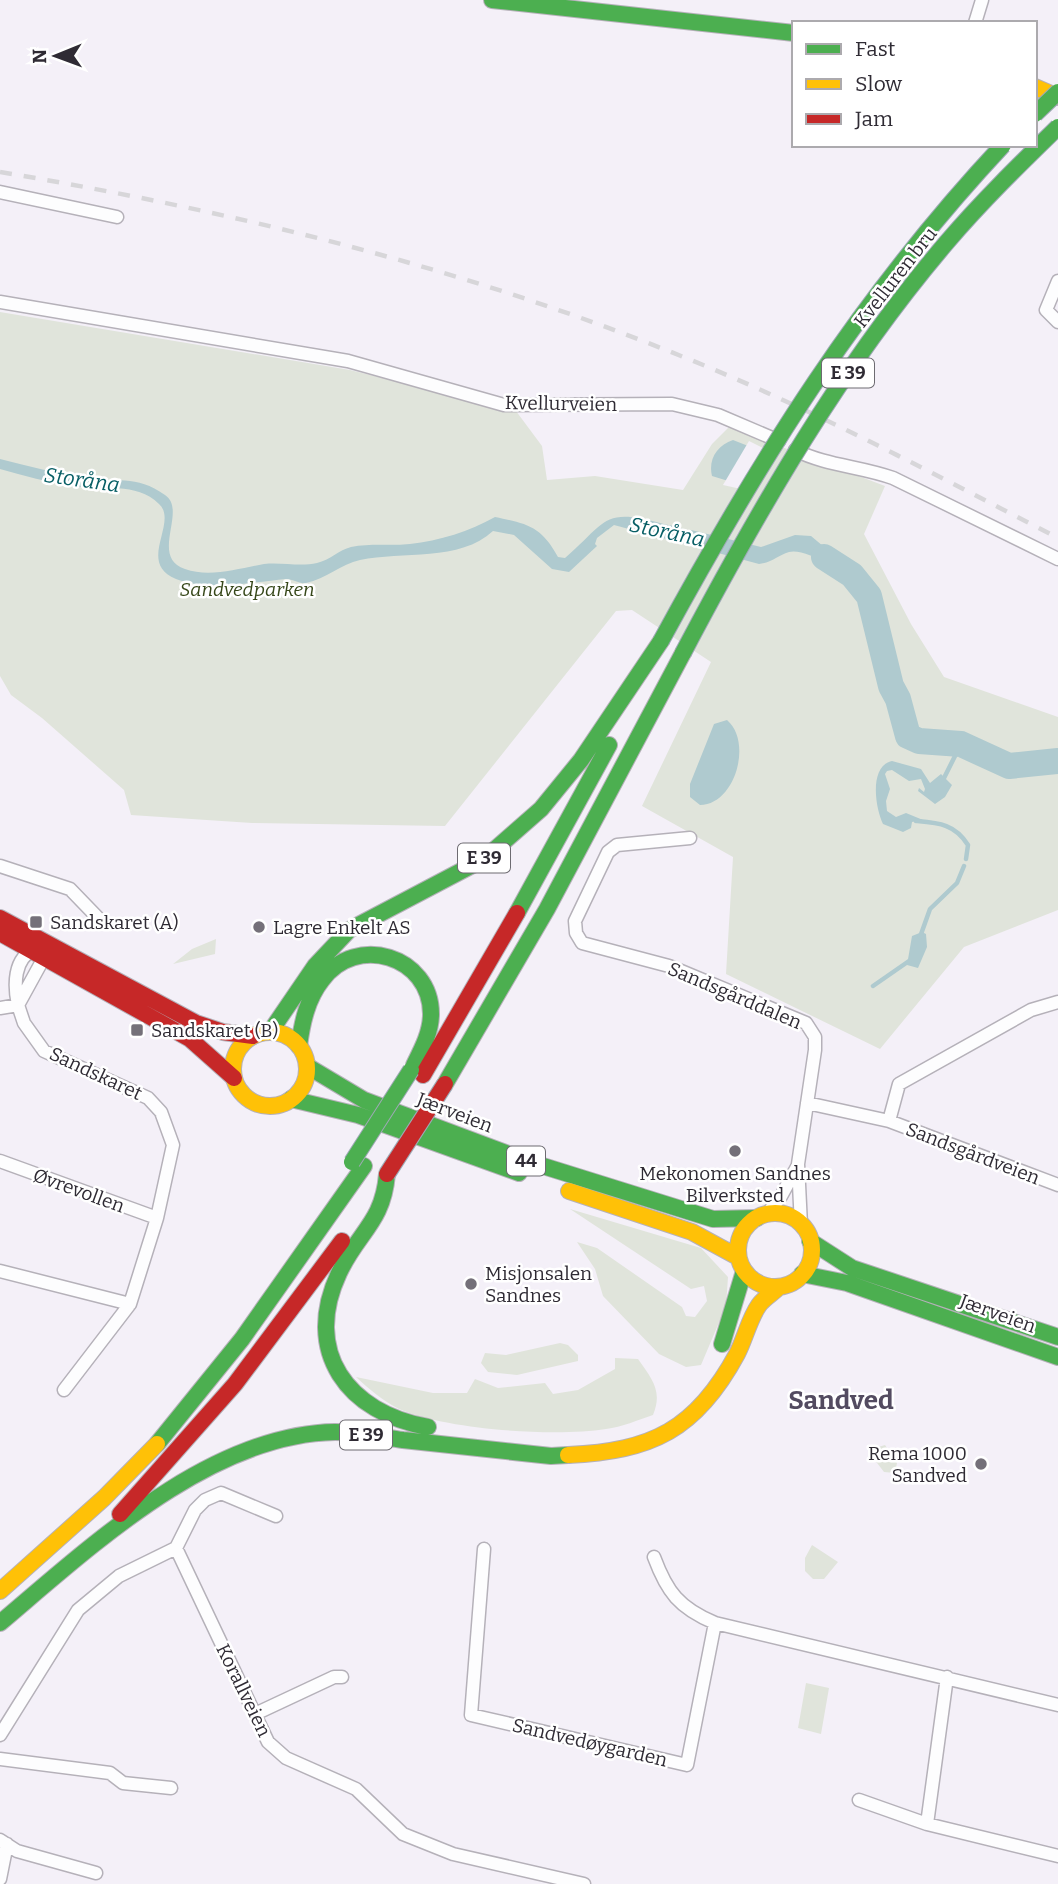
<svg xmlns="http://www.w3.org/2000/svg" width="1058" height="1884" font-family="Bitter,serif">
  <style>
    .green { fill: #e0e4db }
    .water { fill: #afcacf }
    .pier { fill: #f4f0f8 }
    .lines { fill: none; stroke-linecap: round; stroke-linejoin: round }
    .stream { stroke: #afcacf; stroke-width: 4.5 }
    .river { stroke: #afcacf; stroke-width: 26 }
    .street-casing { stroke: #b5b1b9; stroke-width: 15 }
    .fast-casing { stroke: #b5b1b9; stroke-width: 18 }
    .slow-casing { stroke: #b5b1b9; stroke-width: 18 }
    .jam-casing { stroke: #b5b1b9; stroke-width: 18 }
    .street { stroke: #fdfdfe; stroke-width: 12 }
    .fast { stroke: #4caf50; stroke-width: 16 }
    .slow { stroke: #ffc107; stroke-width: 16 }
    .jam { stroke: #c62828; stroke-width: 16 }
    .rail { stroke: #d7d6d9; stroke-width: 4.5; stroke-dasharray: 12 12; stroke-linecap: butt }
    .fast-bridge-casing { stroke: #9ea9b5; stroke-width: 18; stroke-linecap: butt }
    .jam-bridge-casing { stroke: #9ea9b5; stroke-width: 18; stroke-linecap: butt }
    .fast-bridge { stroke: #4caf50; stroke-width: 16 }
    .jam-bridge { stroke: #c62828; stroke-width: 16 }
    .poi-dot { fill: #747079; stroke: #fff; stroke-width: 2.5 }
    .labels { text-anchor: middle; stroke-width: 5; stroke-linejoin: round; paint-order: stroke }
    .shield { fill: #fff; stroke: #6d6b71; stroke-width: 2 }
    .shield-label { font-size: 18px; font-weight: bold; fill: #2f2b34 }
    .street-label { font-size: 19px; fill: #2f2b34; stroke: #fff }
    .park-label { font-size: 19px; font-style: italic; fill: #364719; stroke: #fff }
    .poi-label { font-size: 19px; fill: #2f2b34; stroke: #fff; text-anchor: start }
    .water-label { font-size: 21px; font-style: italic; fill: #075e65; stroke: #fff }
    .district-label { font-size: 26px; font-weight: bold; fill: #534b60; stroke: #fff }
  </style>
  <rect width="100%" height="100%" fill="#f4f0f8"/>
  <path class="green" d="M 0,312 L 350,370 L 516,411 L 542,446 L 547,480 L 595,476 L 683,490 L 712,444 L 729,427 L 885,486 L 864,534 L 911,624 L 944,677 L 1058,717 L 1058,910 L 964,947 L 880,1049 L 726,974 L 733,857 L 642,806 L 711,662 L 632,610 L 616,611 L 445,826 L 252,823 L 131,815 L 124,790 L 42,718 L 11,695 L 0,676 Z
    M 216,939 L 215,954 L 173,964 L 192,949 Z
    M 570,1209 L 701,1248 L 728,1277 L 726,1306 L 701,1365 L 686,1367 L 659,1354 L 603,1296 L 595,1269 L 577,1242 L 597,1248 L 682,1307 L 686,1316 L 695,1317 L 707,1301 L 704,1286 L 691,1289 Z
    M 560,1343 L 568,1345 L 578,1355 L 578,1361 L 517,1375 L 488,1372 L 481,1363 L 485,1353 L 506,1355 Z
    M 615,1358 L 638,1359 C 652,1379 663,1391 653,1415 C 638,1420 622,1427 606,1429 C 555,1437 447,1430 399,1409 C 383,1401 369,1389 356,1377 L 433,1393 L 467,1393 L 475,1379 L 498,1388 L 545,1383 L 553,1394 L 578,1390 L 615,1369 Z
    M 885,1445 L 897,1463 L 895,1473 L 884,1472 L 874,1459 L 875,1448 Z
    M 812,1545 L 838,1562 L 824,1579 L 813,1579 L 805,1571 L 805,1558 Z
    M 806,1683 L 829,1688 L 821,1734 L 798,1728 Z"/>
  <path class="water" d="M 733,440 L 771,455 L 751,488 L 712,476 C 708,460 717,445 733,440 Z
    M 0,459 C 28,466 55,473 83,478 C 115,483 136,474 165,495 C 188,510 149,557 185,569 C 210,578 240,568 264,564 C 282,562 300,567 317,563 C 330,560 339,550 351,547 C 370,543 390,546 410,544 C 439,541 470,531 495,517 C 528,524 541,526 558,557 L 565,558 C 606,523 602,507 660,523 C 670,526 677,525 686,531 L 691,530 L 761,547 L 795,535 L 811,536 L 866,582 C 849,575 805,547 789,552 C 778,555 774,562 759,564 L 614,525 L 597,538 L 595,544 L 597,546 L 569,572 L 552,569 L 514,535 L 493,531 C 460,562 402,551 360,560 C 341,564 326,579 306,583 C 299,584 293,579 286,579 C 255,582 205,591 176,579 C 136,563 179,522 159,504 C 136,481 102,491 73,486 C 48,482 24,476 0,469 Z
    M 727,720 C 753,742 735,805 700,805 L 690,797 L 690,784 L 714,724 Z
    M 892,761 L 921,769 L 930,783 L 941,774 L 952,785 L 945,797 L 935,804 L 918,791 L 919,788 L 924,792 L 925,789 L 921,779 L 909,781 L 892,770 L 887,771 L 885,774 L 890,789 L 886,801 L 887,811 L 896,817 L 906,813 L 923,820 L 912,822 L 911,828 L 903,832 L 883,824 C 875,807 869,766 892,761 Z
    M 922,932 L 926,934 L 927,947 L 918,968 L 907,965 L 912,936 Z"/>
  <path class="pier" d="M 749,441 L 773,453 L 750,491 L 723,485 Z"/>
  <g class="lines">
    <path class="stream" d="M 943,780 L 961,744
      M 916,821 C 939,823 955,824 968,845 L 966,859
      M 920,937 L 930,909 L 957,883 L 964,866
      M 873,986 L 909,961"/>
    <path class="river" d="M 824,557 L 852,575 L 869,596 L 891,686 L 898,699 L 908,736 L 919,741 L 961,744 L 1009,766 L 1058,761"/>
    <defs>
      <path id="street" d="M 975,23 L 982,0
        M 0,192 L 117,217
        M 1058,281 L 1046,310 L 1058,322
        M 0,302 L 348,361 L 504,405 L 672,404 L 718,415 L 779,441
        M 795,450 C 827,466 860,466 893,478 L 1058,559
        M 690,838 L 617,845 L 608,852 L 575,921 L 576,933 L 582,943 L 669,966 L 806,1023 L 815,1037 L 815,1050 L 798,1164 L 801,1225
        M 0,866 L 70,889 L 99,919
        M 18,1005 C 14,986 13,958 35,949
        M 18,1005 L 46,954
        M 0,1008 L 18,1005 L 24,1023 L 44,1051 L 148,1098 L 161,1112 L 173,1145 L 157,1218 L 130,1304 L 64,1390
        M 807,1103 L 889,1121 L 1058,1185
        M 889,1121 L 899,1084 L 1031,1010 L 1058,1002
        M 0,1161 L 157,1218
        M 766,1215 L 780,1198 L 797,1167
        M 0,1271 L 130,1304
        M 176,1548 L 268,1742 L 286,1758 L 356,1789 L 403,1834 L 453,1854 L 584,1884
        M 484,1549 L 471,1715 L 687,1765 L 715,1623 L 1058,1705
        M 654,1557 C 667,1592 679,1608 715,1623
        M 255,1714 L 334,1677 L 342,1677
        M 0,1735 L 78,1610 L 119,1576 L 176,1548 L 195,1510 L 205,1500 L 221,1493 L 276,1516
        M 0,1759 L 110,1773 L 123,1783 L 171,1788
        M 859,1800 L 927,1824 L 1058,1856
        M 927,1824 L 947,1677
        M 0,1840 L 17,1851 L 96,1873
        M 0,1879 L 7,1844"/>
      <path id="fast" d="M 492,0 L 794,33
        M 517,913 L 609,745
        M 270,1032 L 315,966 L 349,930 L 484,859 L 541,809 L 581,760 L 661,641
        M 299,1046 C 302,1023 307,999 322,980 C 356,933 431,956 431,1014 C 431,1032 422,1049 414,1065
        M 307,1066 L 364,1100 L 527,1161 L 713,1219 L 757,1218
        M 445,1084 L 547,909 L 683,653
        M 291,1099 L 358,1115 L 519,1173
        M 387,1174 C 383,1223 358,1232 339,1273 C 302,1352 348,1413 428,1427
        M 810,1241 L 852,1268 L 1058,1337
        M 802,1274 L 847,1283 L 1058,1357
        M 722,1344 L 744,1271
        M 157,1444 L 242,1339 L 364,1166
        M 0,1623 C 90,1547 210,1434 335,1432 C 357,1432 381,1437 403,1440 C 453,1445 502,1451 551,1456 L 568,1455"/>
      <path id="slow" d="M 1035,87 L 1058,97
        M233 1069a37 37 0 1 1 74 0a37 37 0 1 1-74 0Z
        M 569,1191 L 692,1232 L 738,1257
        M738 1250a37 37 0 1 1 74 0a37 37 0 1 1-74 0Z
        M 568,1455 C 652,1451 696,1430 737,1354 C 745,1339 749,1319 759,1305 C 764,1298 773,1293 779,1287
        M 0,1591 L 104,1498 L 157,1444"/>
      <path id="jam" d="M 0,918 L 196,1023 L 223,1032 L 253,1036
        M 0,933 L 190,1039 L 234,1078
        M 423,1075 L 517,913
        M 120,1514 L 235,1384 L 342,1241"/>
    </defs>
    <use href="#street" class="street-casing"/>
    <use href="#fast" class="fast-casing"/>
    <use href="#slow" class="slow-casing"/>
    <use href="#jam" class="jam-casing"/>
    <use href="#street" class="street"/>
    <use href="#fast" class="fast"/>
    <use href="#slow" class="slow"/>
    <use href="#jam" class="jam"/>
    <path class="rail" d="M 0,172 C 233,211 461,267 681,356 C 811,408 934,474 1058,538"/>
    <defs>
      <path id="fast-bridge" d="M 1035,114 L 1058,92
        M 661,641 C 761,457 859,299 1003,145
        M 683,653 C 759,509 841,366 947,242 C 982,201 1020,164 1058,127
        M 352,1162 L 411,1070"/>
      <path id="jam-bridge" d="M 387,1174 L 445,1084"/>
    </defs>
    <use href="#fast-bridge" class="fast-bridge-casing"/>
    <use href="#jam-bridge" class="jam-bridge-casing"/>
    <use href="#fast-bridge" class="fast-bridge"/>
    <use href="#jam-bridge" class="jam-bridge"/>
  </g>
  <g class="poi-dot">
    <rect x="29" y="915" width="14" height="14" rx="3.5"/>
    <circle cx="259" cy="927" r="7"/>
    <rect x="130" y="1023" width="14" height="14" rx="3.5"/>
    <circle cx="735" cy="1151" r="7"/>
    <circle cx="471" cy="1284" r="7"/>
    <circle cx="981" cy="1464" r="7"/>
  </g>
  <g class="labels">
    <g class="shield">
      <rect x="822" y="358.5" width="52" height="29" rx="5"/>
      <rect x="458" y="843.5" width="52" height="29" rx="5"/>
      <rect x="507" y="1146.5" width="38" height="29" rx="5"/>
      <rect x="340" y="1420.5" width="52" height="29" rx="5"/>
    </g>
    <g class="shield-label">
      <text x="848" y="379">E 39</text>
      <text x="484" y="864">E 39</text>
      <text x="526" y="1167">44</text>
      <text x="366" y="1441">E 39</text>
    </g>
    <g class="street-label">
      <text transform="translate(895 277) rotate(-52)" y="7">Kvelluren bru</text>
      <text transform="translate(561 403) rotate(1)" y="7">Kvellurveien</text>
      <text transform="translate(735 995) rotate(23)" y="7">Sandsgårddalen</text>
      <text transform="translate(96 1073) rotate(25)" y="7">Sandskaret</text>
      <text transform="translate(455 1112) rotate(21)" y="7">Jærveien</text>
      <text transform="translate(973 1153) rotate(21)" y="7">Sandsgårdveien</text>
      <text transform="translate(79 1190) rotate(20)" y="7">Øvrevollen</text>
      <text transform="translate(998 1313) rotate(20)" y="7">Jærveien</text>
      <text transform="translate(244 1690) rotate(64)" y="7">Korallveien</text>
      <text transform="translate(590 1742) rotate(13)" y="7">Sandvedøygarden</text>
    </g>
    <g class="park-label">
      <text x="247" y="596">Sandvedparken</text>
    </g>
    <g class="poi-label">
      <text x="50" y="929">Sandskaret (A)</text>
      <text x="273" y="934">Lagre Enkelt AS</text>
      <text x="151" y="1037">Sandskaret (B)</text>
      <text x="735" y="1180" text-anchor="middle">Mekonomen Sandnes<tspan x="735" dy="22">Bilverksted</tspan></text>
      <text x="485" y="1280">Misjonsalen<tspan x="485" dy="22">Sandnes</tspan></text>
      <text x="967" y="1460" text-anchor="end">Rema 1000<tspan x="967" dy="22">Sandved</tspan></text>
    </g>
    <g class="water-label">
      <text transform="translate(82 480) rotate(8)" y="7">Storåna</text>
      <text transform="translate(667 532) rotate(12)" y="7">Storåna</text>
    </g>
    <g class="district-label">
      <text x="841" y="1409">Sandved</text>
    </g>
  </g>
  <rect x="792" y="21" width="245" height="126" fill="#ffffff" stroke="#acaaae" stroke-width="2"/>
  <rect x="806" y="44" width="35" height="10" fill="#4caf50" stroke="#acaaae" stroke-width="2"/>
  <text x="855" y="56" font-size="21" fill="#2f2b34">Fast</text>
  <rect x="806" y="79" width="35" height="10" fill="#ffc107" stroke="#acaaae" stroke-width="2"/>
  <text x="855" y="91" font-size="21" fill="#2f2b34">Slow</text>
  <rect x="806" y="114" width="35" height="10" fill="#c62828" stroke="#acaaae" stroke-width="2"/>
  <text x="855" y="126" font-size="21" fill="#2f2b34">Jam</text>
  <g transform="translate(56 56) rotate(269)" stroke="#ffffff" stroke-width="5" paint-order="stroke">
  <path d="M0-5L12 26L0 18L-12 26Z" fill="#2f2b34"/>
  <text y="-10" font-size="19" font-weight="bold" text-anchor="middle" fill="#2f2b34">N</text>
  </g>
</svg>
